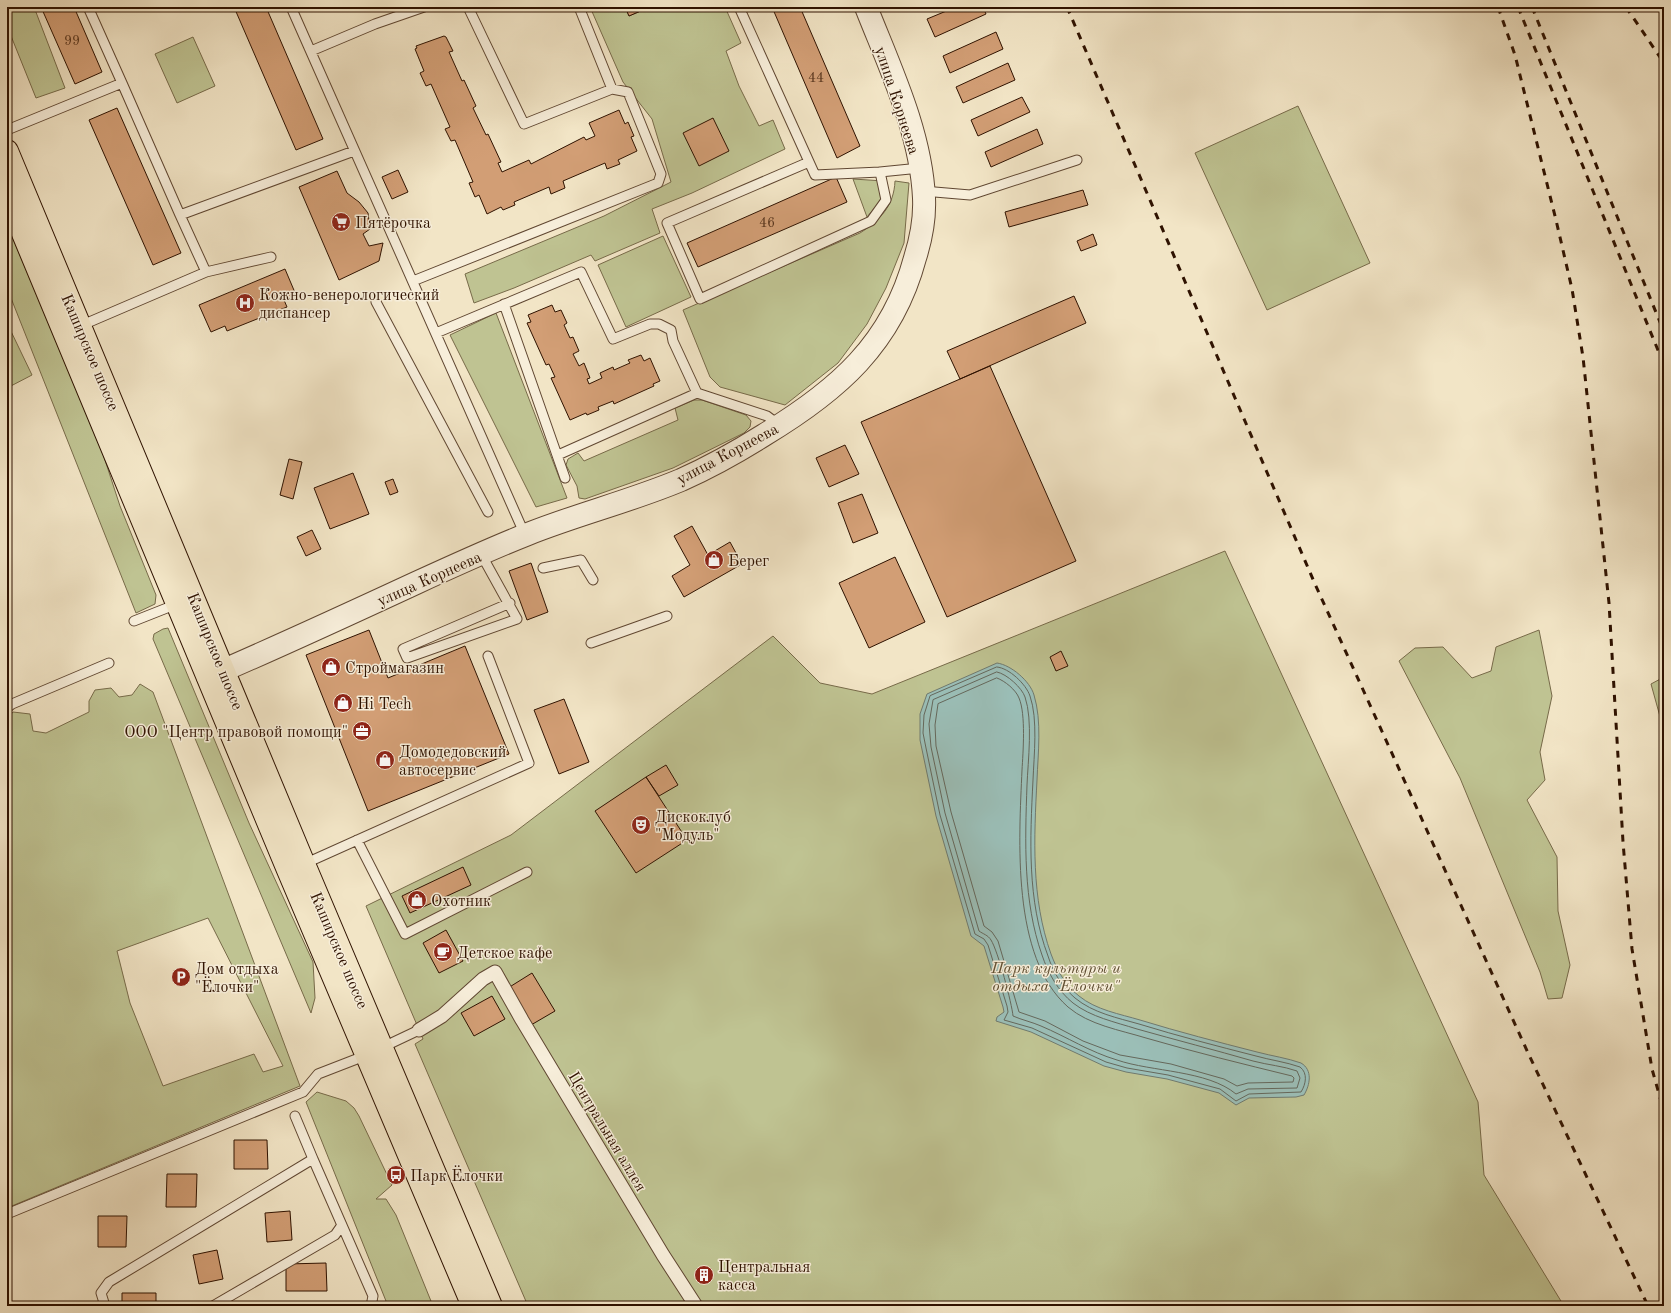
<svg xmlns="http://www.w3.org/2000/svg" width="1671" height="1313" font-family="'Old Standard TT',serif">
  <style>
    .green { fill: #bfc392; stroke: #776a49; fill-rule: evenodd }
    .water { fill: #9bbfb8; stroke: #707a6e }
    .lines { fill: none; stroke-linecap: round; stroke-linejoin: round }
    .shore { stroke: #65685c; stroke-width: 1 }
    .building { fill: #d29e75; stroke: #2f1200 }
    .service-casing { stroke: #604732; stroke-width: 11 }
    .pedestrian-casing { stroke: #604732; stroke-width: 15 }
    .tertiary-casing { stroke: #604732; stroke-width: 24 }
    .primary-casing { stroke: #2f1200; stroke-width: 24 }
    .service { stroke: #f7eeda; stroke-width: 9 }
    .pedestrian { stroke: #f7eeda; stroke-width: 13 }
    .tertiary { stroke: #f7eeda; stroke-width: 22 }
    .primary { stroke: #f2e5c6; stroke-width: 22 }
    .rail { stroke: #2f1200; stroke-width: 3; stroke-dasharray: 7 7; stroke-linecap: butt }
    .labels { text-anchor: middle; stroke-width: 3; stroke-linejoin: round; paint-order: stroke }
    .number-label { font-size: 14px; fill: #58351d }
    .street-label { font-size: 16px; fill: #2f1200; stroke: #f7eeda }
    .poi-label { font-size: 16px; fill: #2f1200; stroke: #f7eeda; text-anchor: start }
    .park-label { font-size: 16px; font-style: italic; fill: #615033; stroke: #f7eeda }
  </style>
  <rect width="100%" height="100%" fill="#f2e5c6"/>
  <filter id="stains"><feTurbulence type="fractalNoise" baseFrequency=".005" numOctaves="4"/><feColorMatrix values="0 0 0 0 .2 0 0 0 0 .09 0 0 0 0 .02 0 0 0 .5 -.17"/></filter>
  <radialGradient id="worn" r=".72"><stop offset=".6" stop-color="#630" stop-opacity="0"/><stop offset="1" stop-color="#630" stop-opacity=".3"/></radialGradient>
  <path class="green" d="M 7,7 L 34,7 L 65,88 L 36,98 L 7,26 Z
    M 590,7 L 625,7 L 629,16 L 650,7 L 725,7 L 741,43 L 726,51 L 739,86 L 759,126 L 773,120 L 785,149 L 692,193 L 652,209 L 660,233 L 595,261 L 591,255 L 514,288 L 474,303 L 465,274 L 604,216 L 671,182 L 652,119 L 623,82 Z
    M 193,37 L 215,86 L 177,103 L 155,54 Z
    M 1298,106 L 1370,263 L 1267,310 L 1195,153 Z
    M 853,179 L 884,181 L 882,199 L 867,217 Z
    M 895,181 L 909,183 L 904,243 L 886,288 L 867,324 L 838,363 L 785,405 L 720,387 L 710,377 L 683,310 L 860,233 C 880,220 894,206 895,181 Z
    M 7,224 L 103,454 L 120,506 L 156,595 L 155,604 L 136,613 L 7,288 Z
    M 663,236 L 691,297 L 626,327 L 598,265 Z
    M 496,313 L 567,498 L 536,507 L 450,335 Z
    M 7,323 L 32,375 L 7,388 Z
    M 694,400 L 702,400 L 746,415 L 751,421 L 750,427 L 744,433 L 673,468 L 585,499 L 579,498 L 577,486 L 566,465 L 568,459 L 578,453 L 584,461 L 678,420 L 675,408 Z
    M 1225,551 L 1478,1102 L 1484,1175 L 1564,1306 L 528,1306 L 415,1044 L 423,1039 L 366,906 L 511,835 L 773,636 L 820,683 L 872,694 Z
    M 168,628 L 249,823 L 313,962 L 315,998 L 311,1013 L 153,639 L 154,634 L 163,629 Z
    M 1539,630 L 1552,696 L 1540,752 L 1545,780 L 1527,800 L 1557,857 L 1558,911 L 1570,965 L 1562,998 L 1548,999 L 1540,972 L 1460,778 L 1399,661 L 1415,648 L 1443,647 L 1472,678 L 1491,671 L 1496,647 Z
    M 1664,677 L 1664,731 L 1651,684 Z
    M 140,684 L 153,692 L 300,1086 L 7,1208 L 7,719 L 13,712 L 30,714 L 33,731 L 46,733 L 89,712 L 89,701 L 95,690 L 111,688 L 119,697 L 132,695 ZM 208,918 L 283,1066 L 263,1072 L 254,1054 L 163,1086 L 130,1003 L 117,951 Z
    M 317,1092 L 346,1101 L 354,1108 L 359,1116 L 392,1185 L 376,1199 L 386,1199 L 396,1215 L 433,1306 L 388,1306 L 306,1102 Z"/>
  <path class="water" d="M 997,663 C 1011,665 1030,681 1034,695 C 1042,721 1038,753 1037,780 C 1034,838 1031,898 1051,954 C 1057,970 1065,985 1079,996 C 1096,1010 1120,1014 1140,1020 C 1179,1032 1218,1042 1257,1052 C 1272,1056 1287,1058 1301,1063 C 1313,1070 1310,1085 1304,1095 L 1296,1097 L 1249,1098 L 1236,1105 L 1219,1093 L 1167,1079 L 1126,1072 L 1104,1066 L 1031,1032 L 996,1021 L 997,1017 L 1004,1012 L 1003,1007 L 984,946 L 971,936 L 936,816 L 920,740 L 920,714 L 927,694 Z"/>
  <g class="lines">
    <path class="shore" d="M 997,667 C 1009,668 1026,684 1030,696 C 1038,719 1034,755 1033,780 C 1030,839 1027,900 1048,956 C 1053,972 1062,987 1075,998 C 1093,1013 1118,1018 1139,1024 C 1178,1036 1217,1046 1256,1056 C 1270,1060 1286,1062 1300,1067 C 1308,1073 1306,1084 1301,1092 L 1249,1094 L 1236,1101 L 1220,1089 L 1168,1075 L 1127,1068 L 1106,1062 L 1032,1028 L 1004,1020 L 1008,1012 L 1007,1006 L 988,945 L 984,939 L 975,934 L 940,815 L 926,748 L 923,733 L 924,715 L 930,696 Z
      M 997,672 C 1007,674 1022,688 1025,697 C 1033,720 1028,761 1027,785 C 1025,842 1023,901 1042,955 C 1048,973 1058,991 1073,1003 C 1091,1017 1115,1022 1137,1029 C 1176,1040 1215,1050 1253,1061 C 1268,1065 1283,1066 1297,1071 L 1300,1078 L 1297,1088 L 1248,1089 L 1236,1094 C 1207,1070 1152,1072 1117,1060 C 1090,1052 1067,1037 1041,1026 C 1032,1022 1022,1020 1013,1016 C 1012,1004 998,951 991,940 C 988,935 983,934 979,931 L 945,813 L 931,747 L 929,724 L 933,700 Z
      M 997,678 C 1005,681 1016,690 1019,698 C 1026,714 1023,753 1022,770 C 1019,839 1011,957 1068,1007 C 1089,1025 1120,1030 1146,1038 C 1194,1052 1243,1064 1292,1076 L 1294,1078 L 1293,1082 L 1248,1083 L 1237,1086 L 1224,1079 L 1171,1064 L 1120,1055 L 1083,1041 L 1045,1021 L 1019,1012 L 998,941 L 992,932 L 984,926 L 951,812 L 936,746 L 935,725 L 938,704 Z"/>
  </g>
  <path class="building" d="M 41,7 L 74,7 L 102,72 L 75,84 Z
    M 234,7 L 266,7 L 323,139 L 296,150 Z
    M 625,7 L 650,7 L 629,16 Z
    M 772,7 L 800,7 L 860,146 L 837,158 Z
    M 956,7 L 983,7 L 986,14 L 935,37 L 927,19 Z
    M 996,32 L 1003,49 L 950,73 L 943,56 Z
    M 444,36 L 446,37 L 453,51 L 449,52 L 462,81 L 464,80 L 476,106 L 473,108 L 486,135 L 488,134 L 501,162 L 498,163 L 502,172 L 529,160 L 531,164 L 584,137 L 586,140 L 595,136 L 589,123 L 619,110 L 625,124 L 628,122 L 634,136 L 631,137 L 637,151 L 618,160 L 620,164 L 607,169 L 605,163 L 563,181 L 565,188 L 551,194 L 549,187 L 514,202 L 515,205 L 503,210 L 501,207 L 487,214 L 479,195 L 475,197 L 469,183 L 473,182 L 455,140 L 451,141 L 445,129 L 450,127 L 431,84 L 426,86 L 420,73 L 424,71 L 415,49 L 417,48 L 416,46 Z
    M 1008,63 L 1015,80 L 963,103 L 956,87 Z
    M 1022,97 L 1030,112 L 978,136 L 971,120 Z
    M 117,108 L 181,253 L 153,265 L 89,120 Z
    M 713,118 L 729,151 L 699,166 L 683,133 Z
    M 1037,129 L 1043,144 L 991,167 L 985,152 Z
    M 398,170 L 408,192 L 392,199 L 382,177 Z
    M 337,171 L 347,193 L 359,202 L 368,213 L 370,229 L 363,234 L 369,246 L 383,243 L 379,261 L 339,280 L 299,187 Z
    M 836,177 L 847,202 L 698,267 L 687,243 Z
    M 1083,190 L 1088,205 L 1009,227 L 1005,212 Z
    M 1093,234 L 1097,245 L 1081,251 L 1077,241 Z
    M 285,269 L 296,295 L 284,300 L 287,307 L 227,331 L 225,326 L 211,332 L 199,305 Z
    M 1074,296 L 1086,323 L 960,379 L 947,351 Z
    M 552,305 L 555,312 L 561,310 L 567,323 L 564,325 L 570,338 L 573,337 L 579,351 L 573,354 L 579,366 L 584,363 L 590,378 L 587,379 L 589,384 L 602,378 L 600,373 L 613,367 L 614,370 L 630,363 L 628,360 L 641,355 L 644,361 L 650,358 L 660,381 L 653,384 L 654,386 L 614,404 L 613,401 L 598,407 L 599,410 L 587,415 L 586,413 L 570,420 L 551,378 L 555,377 L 549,364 L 546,365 L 527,323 L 531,322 L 528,315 Z
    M 990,366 L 1076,561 L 947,617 L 861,422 Z
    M 845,445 L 859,474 L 829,487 L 816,458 Z
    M 289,459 L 302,462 L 293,499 L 280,495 Z
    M 353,473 L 369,514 L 330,529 L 314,488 Z
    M 393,479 L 398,492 L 390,495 L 385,482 Z
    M 862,494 L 878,533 L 853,543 L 838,503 Z
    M 692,526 L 708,555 L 730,542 L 742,564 L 684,597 L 672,576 L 690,565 L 674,536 Z
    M 312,530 L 321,549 L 306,556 L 297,537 Z
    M 895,557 L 925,622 L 869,648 L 839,583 Z
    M 531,563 L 548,612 L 527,620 L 509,571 Z
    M 369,630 L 388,678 L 465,646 L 509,754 L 368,811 L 306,655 Z
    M 1061,651 L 1068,666 L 1056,671 L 1050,657 Z
    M 564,699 L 589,762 L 559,774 L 534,710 Z
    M 666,765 L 678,785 L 659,796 L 646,777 Z
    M 646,777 L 687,840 L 636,873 L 595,811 Z
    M 463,867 L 471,885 L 410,913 L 402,896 Z
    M 446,930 L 463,961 L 439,973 L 423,943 Z
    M 532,973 L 555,1011 L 531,1025 L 508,988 Z
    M 492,996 L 505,1019 L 474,1036 L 461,1013 Z
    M 234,1140 L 267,1140 L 268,1169 L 234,1169 Z
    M 167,1174 L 197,1174 L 196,1207 L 166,1207 Z
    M 290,1211 L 292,1240 L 267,1242 L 265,1213 Z
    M 98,1216 L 127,1216 L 126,1247 L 98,1247 Z
    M 217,1250 L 223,1279 L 199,1284 L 193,1255 Z
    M 326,1263 L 327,1291 L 286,1291 L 286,1264 Z
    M 705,1266 L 713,1276 L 703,1283 L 695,1274 Z
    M 122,1293 L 156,1293 L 156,1306 L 122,1306 Z"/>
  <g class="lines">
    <defs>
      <path id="service" d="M 291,7 L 525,535
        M 579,7 L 612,89
        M 739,7 L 815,175 L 880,172 L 920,168
        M 311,51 L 375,24 L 424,7
        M 122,83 L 180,215
        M 7,130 L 122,83 L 88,7
        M 809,162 L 667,223 L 700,299 L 871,221 L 886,200 L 880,172
        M 923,191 L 970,195 L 1077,160
        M 206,272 L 180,215 L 354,151
        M 413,281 L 658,183 L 661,174 L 628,92 L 612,89 L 524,124 L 468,7
        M 376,302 L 488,512
        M 504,304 L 565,478
        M 80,326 L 206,272 L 271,257
        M 436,333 L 581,272 L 613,339 L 650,324 L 659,324 L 671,330 L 673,341 L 697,393 L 558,455
        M 697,393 L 767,416 L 779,425
        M 481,554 L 517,619 L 407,658 L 403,649 L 510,603
        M 543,568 L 581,560 L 593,580
        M 134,621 L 177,604
        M 591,643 L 667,616
        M 7,708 L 12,704 L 109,663
        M 357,840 L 405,934 L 527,872
        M 304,864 L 529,763 L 488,656
        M 381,1048 L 419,1030
        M 295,1116 L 313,1159
        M 7,1214 L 303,1092 L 318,1074 L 367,1055
        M 105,1306 L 101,1293 L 109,1282 L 313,1159 L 373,1296 L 371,1306
        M 213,1306 L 335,1235 L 342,1225"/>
      <path id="pedestrian" d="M 419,1030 L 442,1016 L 483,979 L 495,972 L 522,1020 L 663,1255 L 696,1306"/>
      <path id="tertiary" d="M 208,677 C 278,647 347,615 416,583 C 453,566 490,549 528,534 C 578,514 631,501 681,480 C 710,467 737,452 764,435 C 837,391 892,344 915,258 C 921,239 925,219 924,198 C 921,132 890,68 866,7"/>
      <path id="primary" d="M 7,151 L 304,864 L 491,1306
        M 7,195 L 288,870 L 473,1306"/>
    </defs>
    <use href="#service" class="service-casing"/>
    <use href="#pedestrian" class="pedestrian-casing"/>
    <use href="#tertiary" class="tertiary-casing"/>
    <use href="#primary" class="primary-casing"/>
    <use href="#service" class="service"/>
    <use href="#pedestrian" class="pedestrian"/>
    <use href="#tertiary" class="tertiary"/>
    <use href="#primary" class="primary"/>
    <path class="rail" d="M 1067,7 L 1315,584 L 1529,1055 L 1648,1306
      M 1498,7 L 1515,55 L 1556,220 L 1572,289 L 1583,357 L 1609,603 L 1623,842 L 1632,949 L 1652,1069 L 1664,1112
      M 1518,7 L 1664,365
      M 1532,7 L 1664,332
      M 1626,7 L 1664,63"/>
  </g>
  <defs>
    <symbol id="supermarket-disc" viewBox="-11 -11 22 22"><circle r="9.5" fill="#8f2418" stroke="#f7eeda"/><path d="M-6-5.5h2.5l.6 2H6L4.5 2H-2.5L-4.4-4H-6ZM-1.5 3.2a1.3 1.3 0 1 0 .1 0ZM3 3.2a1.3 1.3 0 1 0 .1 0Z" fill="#fff"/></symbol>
    <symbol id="hospital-disc" viewBox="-11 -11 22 22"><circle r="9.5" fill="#8f2418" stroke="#f7eeda"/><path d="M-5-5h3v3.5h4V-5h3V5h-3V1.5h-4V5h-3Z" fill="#fff"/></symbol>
    <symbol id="shop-disc" viewBox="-11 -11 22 22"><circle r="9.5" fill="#8f2418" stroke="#f7eeda"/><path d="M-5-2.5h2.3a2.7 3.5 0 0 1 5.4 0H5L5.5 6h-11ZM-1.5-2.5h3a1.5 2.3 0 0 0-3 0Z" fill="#fff"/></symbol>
    <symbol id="office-disc" viewBox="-11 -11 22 22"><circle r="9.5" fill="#8f2418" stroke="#f7eeda"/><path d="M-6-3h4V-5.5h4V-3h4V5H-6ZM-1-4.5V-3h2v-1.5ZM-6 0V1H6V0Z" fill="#fff"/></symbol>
    <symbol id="theatre-disc" viewBox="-11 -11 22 22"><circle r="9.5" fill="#8f2418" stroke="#f7eeda"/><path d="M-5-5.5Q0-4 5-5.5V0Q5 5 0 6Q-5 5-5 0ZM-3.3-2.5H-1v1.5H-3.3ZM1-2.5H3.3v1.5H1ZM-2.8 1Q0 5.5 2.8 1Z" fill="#fff"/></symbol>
    <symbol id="cafe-disc" viewBox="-11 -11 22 22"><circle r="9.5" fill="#8f2418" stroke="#f7eeda"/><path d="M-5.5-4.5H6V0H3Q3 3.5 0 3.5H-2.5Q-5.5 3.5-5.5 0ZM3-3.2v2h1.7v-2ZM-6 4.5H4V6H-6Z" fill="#fff"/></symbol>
    <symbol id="parking-disc" viewBox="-11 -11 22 22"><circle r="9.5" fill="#8f2418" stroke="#f7eeda"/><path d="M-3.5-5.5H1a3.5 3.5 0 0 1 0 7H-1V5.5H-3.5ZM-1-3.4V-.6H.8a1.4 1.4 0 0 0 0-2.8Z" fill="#fff"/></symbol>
    <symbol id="bus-disc" viewBox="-11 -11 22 22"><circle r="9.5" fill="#8f2418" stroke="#f7eeda"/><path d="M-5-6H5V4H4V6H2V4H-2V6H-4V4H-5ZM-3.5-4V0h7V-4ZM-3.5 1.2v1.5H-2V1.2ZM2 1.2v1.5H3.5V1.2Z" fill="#fff"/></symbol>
    <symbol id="building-disc" viewBox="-11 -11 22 22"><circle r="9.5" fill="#8f2418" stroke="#f7eeda"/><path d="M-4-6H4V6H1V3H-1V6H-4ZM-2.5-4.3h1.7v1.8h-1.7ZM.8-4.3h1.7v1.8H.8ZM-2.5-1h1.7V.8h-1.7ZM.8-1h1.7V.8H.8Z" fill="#fff"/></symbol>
  </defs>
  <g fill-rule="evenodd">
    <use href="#supermarket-disc" x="330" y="211" width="22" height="22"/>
    <use href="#hospital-disc" x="234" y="292" width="22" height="22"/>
    <use href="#shop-disc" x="703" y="549" width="22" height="22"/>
    <use href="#shop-disc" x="320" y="656" width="22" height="22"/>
    <use href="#shop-disc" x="332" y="692" width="22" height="22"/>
    <use href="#office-disc" x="351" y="720" width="22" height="22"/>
    <use href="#shop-disc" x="374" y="749" width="22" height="22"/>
    <use href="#theatre-disc" x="630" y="814" width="22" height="22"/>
    <use href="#shop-disc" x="406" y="889" width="22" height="22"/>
    <use href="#cafe-disc" x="432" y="941" width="22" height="22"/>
    <use href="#parking-disc" x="170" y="966" width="22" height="22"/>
    <use href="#bus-disc" x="385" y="1164" width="22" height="22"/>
    <use href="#building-disc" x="693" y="1264" width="22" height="22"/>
  </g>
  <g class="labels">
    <g class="number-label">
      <text x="72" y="45">99</text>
      <text x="816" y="82">44</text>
      <text x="767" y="227">46</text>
    </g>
    <g class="street-label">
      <text transform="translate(898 100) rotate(72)" y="6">улица Корнеева</text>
      <text transform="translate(91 352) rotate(67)" y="6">Каширское шоссе</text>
      <text transform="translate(727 453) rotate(-28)" y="6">улица Корнеева</text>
      <text transform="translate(429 578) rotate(-24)" y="6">улица Корнеева</text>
      <text transform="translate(216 651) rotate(68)" y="6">Каширское шоссе</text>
      <text transform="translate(340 950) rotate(67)" y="6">Каширское шоссе</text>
      <text transform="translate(608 1131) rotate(59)" y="6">Центральная аллея</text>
    </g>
    <g class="poi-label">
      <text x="355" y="228">Пятёрочка</text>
      <text x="259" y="300">Кожно-венерологический<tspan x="259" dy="18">диспансер</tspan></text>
      <text x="728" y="566">Берег</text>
      <text x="345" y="673">Строймагазин</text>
      <text x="357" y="709">Hi Tech</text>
      <text x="348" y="737" text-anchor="end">ООО "Центр правовой помощи"</text>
      <text x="399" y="757">Домодедовский<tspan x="399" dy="18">автосервис</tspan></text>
      <text x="655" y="822">Дискоклуб<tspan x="655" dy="18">"Модуль"</tspan></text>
      <text x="431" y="906">Охотник</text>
      <text x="457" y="958">Детское кафе</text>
      <text x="195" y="974">Дом отдыха<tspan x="195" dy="18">"Ёлочки"</tspan></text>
      <text x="410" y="1181">Парк Ёлочки</text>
      <text x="718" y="1272">Центральная<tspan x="718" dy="18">касса</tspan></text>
    </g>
    <g class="park-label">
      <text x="1056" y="973">Парк культуры и<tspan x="1056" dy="18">отдыха "Ёлочки"</tspan></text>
    </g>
  </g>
  <rect width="1671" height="1313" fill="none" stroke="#f2e5c6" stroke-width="24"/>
  <rect x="8" y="8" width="1655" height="1297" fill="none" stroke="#2f1200" stroke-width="2"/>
  <rect x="12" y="12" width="1647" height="1289" fill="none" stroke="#2f1200"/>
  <rect width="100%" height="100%" filter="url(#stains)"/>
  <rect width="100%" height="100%" fill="url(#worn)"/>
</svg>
